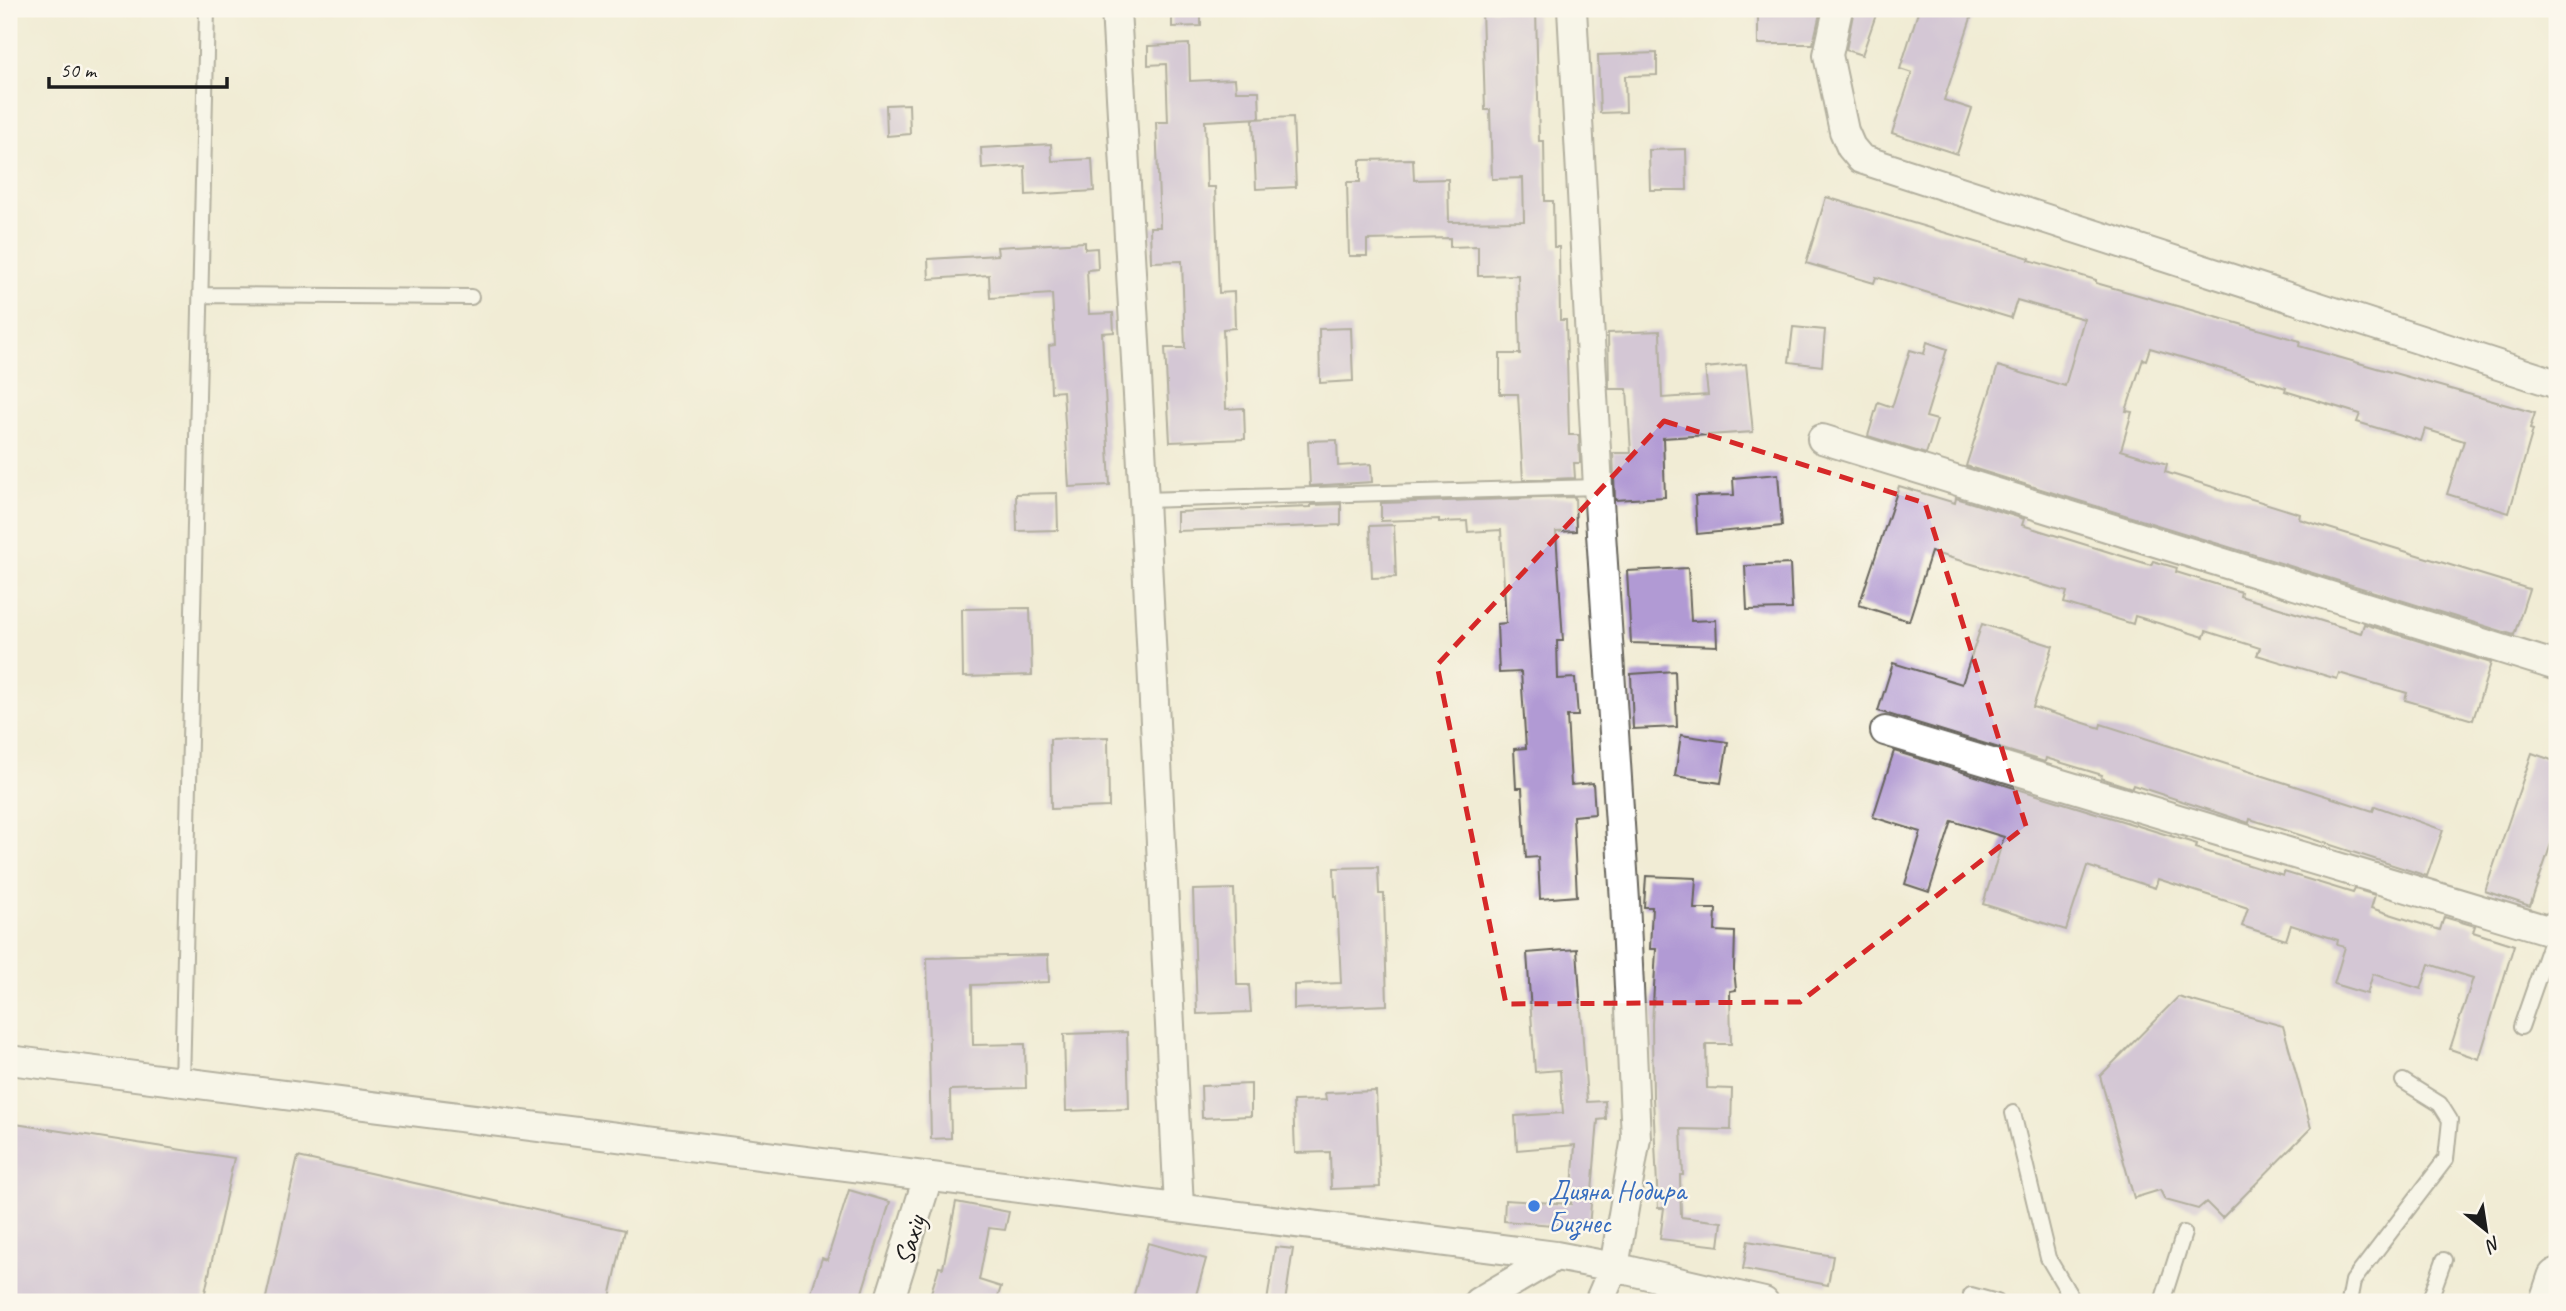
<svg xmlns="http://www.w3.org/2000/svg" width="2566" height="1311" font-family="Caveat,sans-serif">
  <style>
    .building { fill: #b19ad4 }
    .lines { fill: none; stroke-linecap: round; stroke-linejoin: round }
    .lane-casing { stroke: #67655d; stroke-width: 18 }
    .street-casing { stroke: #67655d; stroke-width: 32 }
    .highway-casing { stroke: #67655d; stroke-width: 42 }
    .lane { stroke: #fff; stroke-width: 14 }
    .street { stroke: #fff; stroke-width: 28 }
    .highway { stroke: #fff; stroke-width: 38 }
    .marked { fill: none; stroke: #d62828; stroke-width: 5; stroke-dasharray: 14 9; stroke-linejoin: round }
    .shop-dot { fill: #3f7fe0; stroke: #fbf7ec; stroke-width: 2.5 }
    .labels { text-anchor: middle; stroke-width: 5; stroke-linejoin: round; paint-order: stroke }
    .shop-label { font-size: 28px; fill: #366cbe; stroke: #fbf7ec; text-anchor: start }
    .street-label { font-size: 28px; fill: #1c1c1c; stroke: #fbf7ec }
  </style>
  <rect width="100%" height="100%" fill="#fbf7ec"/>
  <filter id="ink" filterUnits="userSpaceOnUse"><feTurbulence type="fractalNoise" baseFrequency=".0143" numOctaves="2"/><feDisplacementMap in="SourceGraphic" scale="14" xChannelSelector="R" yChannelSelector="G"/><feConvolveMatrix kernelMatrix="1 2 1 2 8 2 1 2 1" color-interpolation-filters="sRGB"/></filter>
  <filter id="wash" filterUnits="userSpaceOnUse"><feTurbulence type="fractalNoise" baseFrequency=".00686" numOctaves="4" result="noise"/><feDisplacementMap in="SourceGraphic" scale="28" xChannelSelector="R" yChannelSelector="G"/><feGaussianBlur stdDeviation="1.57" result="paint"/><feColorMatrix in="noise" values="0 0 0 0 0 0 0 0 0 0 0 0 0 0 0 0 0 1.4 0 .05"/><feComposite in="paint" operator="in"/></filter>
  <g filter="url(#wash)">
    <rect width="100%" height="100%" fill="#f1ecd5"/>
    <g id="blocks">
      <path class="building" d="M 1172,9 L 1201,9 L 1201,26 L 1172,27 Z
        M 1482,9 L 1536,9 L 1539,141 L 1544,141 L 1545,201 L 1553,201 L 1554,247 L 1559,247 L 1560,320 L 1566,320 L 1569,435 L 1579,435 L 1580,463 L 1574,463 L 1575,478 L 1523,480 L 1518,394 L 1500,394 L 1500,354 L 1520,354 L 1518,275 L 1478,276 L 1478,246 L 1450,247 L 1450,238 L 1367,240 L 1367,256 L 1349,256 L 1347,182 L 1360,182 L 1360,160 L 1413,159 L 1414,180 L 1448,179 L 1449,222 L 1524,221 L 1523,178 L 1492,179 L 1490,110 L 1485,110 Z
        M 1758,9 L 1821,9 L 1813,44 L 1758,44 Z
        M 1854,9 L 1878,9 L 1862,55 L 1846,50 Z
        M 1919,9 L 1963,9 L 1973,12 L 1944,100 L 1972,109 L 1957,154 L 1892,133 L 1912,73 L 1900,69 Z
        M 1189,44 L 1190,81 L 1235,79 L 1236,91 L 1259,91 L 1260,118 L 1205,121 L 1207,187 L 1215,187 L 1219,293 L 1234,292 L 1235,328 L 1223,329 L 1226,409 L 1244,408 L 1245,439 L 1170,442 L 1165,348 L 1185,348 L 1182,261 L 1151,262 L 1150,227 L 1160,227 L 1156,122 L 1168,122 L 1166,64 L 1148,65 L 1148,46 Z
        M 1657,53 L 1657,75 L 1625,76 L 1626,112 L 1600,113 L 1598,55 Z
        M 909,104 L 910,134 L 887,136 L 886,105 Z
        M 1293,117 L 1296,187 L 1256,189 L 1253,119 Z
        M 1051,144 L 1052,161 L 1092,159 L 1094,191 L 1026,195 L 1025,166 L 982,169 L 981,148 Z
        M 1686,149 L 1687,190 L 1650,190 L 1649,150 Z
        M 1826,197 L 2030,258 L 2029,260 L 2096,280 L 2096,283 L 2300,341 L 2299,346 L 2535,413 L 2530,429 L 2533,430 L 2509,513 L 2447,494 L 2464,441 L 2425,429 L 2421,441 L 2357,422 L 2360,414 L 2285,391 L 2286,388 L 2150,348 L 2146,360 L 2143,359 L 2126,411 L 2132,412 L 2121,450 L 2167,464 L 2165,472 L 2300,514 L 2299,519 L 2529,589 L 2514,635 L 1966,466 L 1998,366 L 2065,386 L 2084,319 L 2017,300 L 2011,318 L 1876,277 L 1874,283 L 1806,263 Z
        M 1085,242 L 1085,249 L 1097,248 L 1098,269 L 1087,270 L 1089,314 L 1113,313 L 1114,332 L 1102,333 L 1110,485 L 1069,487 L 1063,391 L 1051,392 L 1049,346 L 1055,345 L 1052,294 L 990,298 L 989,275 L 929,279 L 928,259 L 998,255 L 997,247 Z
        M 1793,327 L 1825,330 L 1822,366 L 1789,362 Z
        M 1351,328 L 1353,381 L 1320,383 L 1319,329 Z
        M 1660,331 L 1662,398 L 1708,395 L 1705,368 L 1746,364 L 1753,432 L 1663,438 L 1665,497 L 1615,500 L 1613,453 L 1631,453 L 1627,389 L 1609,389 L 1608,333 Z
        M 1927,342 L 1947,349 L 1926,417 L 1937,420 L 1926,454 L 1868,436 L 1878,402 L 1892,407 L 1910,350 L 1924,354 Z
        M 1337,440 L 1338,466 L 1371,464 L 1372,482 L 1310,486 L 1308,441 Z
        M 1778,474 L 1782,526 L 1697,534 L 1695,496 L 1734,495 L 1733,478 Z
        M 1899,486 L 1955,503 L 1956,498 L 2024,519 L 2022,525 L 2151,565 L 2153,561 L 2177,568 L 2176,572 L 2241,592 L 2240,596 L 2361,633 L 2364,624 L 2491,663 L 2473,720 L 2405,700 L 2407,693 L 2339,673 L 2337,679 L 2257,655 L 2260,648 L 2206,631 L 2204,637 L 2135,616 L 2133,624 L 2064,603 L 2067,592 L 1931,552 L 1909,621 L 1859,605 Z
        M 1057,493 L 1058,530 L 1017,531 L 1016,494 Z
        M 1575,497 L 1576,531 L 1556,532 L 1563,641 L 1557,641 L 1558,679 L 1575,678 L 1578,716 L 1567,716 L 1571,785 L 1593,783 L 1595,814 L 1573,816 L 1577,896 L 1540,899 L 1538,857 L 1526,858 L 1522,788 L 1516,788 L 1514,749 L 1526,748 L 1521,672 L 1499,673 L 1497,624 L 1506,623 L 1501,530 L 1468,532 L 1467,521 L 1439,522 L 1439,519 L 1381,521 L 1381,503 Z
        M 1341,504 L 1341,525 L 1177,531 L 1177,512 L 1311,507 L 1311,505 Z
        M 1394,525 L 1396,577 L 1372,578 L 1370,526 Z
        M 1790,564 L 1792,609 L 1747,610 L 1745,566 Z
        M 1688,568 L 1691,621 L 1716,620 L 1717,646 L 1631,643 L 1627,571 Z
        M 1030,608 L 1032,675 L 963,677 L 962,609 Z
        M 1982,624 L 2053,646 L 2033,707 L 2100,728 L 2101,724 L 2373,811 L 2375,806 L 2443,830 L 2427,876 L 2250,819 L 2249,823 L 2133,785 L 2132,788 L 2101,778 L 2102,775 L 2046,758 L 2045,762 L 1878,711 L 1893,663 L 1962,684 Z
        M 1675,671 L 1677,727 L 1633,729 L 1631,674 Z
        M 1681,735 L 1728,742 L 1721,783 L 1675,776 Z
        M 1108,737 L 1109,807 L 1051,809 L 1050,739 Z
        M 1894,751 L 2197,844 L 2196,848 L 2283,876 L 2284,872 L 2353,893 L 2355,889 L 2375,895 L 2371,908 L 2440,930 L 2444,917 L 2475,926 L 2473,932 L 2514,945 L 2479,1059 L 2450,1049 L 2473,978 L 2429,964 L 2421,989 L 2373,974 L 2367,994 L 2334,984 L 2345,947 L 2337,945 L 2338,940 L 2291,925 L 2286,940 L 2242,926 L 2248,908 L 2158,879 L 2155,888 L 2087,866 L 2066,930 L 1983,904 L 2004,837 L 1952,821 L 1929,892 L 1905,884 L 1921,832 L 1873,817 Z
        M 2532,753 L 2557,762 L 2557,826 L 2530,906 L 2485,891 Z
        M 1378,867 L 1379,894 L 1384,894 L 1387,1005 L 1294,1009 L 1294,985 L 1341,983 L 1337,896 L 1335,896 L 1334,868 Z
        M 1646,876 L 1696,878 L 1694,909 L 1716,909 L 1715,931 L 1735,932 L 1734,969 L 1736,990 L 1730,991 L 1731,1044 L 1706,1044 L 1707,1088 L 1732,1089 L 1731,1130 L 1681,1129 L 1683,1175 L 1680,1175 L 1681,1217 L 1722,1222 L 1719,1246 L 1660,1239 L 1664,1208 L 1658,1208 L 1653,1098 L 1652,1024 L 1656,949 L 1650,949 L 1652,907 L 1644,907 Z
        M 1234,889 L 1237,985 L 1249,985 L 1251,1012 L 1197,1014 L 1193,890 Z
        M 1577,949 L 1587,1102 L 1605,1101 L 1606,1119 L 1598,1120 L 1589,1228 L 1504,1221 L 1505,1200 L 1571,1204 L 1575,1145 L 1517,1150 L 1515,1116 L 1563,1113 L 1560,1070 L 1535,1072 L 1527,953 Z
        M 1048,955 L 1049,982 L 972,985 L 973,1045 L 1025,1044 L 1026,1088 L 950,1090 L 951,1138 L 931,1139 L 927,958 Z
        M 2178,997 L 2283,1026 L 2311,1128 L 2222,1218 L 2206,1202 L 2198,1209 L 2165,1200 L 2160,1190 L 2134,1198 L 2100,1076 Z
        M 1127,1032 L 1129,1109 L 1066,1111 L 1064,1034 Z
        M 1251,1084 L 1251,1116 L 1202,1118 L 1201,1086 Z
        M 1376,1091 L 1380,1187 L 1331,1189 L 1330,1152 L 1295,1153 L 1293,1101 L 1326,1100 L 1325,1093 Z
        M 9,1123 L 234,1158 L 203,1302 L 9,1302 Z
        M 298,1157 L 625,1230 L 609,1302 L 265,1302 Z
        M 849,1190 L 890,1202 L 859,1302 L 808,1302 L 822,1258 L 827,1260 Z
        M 956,1202 L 1009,1212 L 1005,1230 L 989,1228 L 979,1280 L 1001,1287 L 996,1302 L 928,1302 L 939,1267 L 943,1268 Z
        M 1748,1241 L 1833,1256 L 1828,1285 L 1743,1269 Z
        M 1148,1243 L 1206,1259 L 1194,1302 L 1136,1302 L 1137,1299 L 1133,1298 Z
        M 1275,1247 L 1293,1249 L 1285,1302 L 1267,1302 Z"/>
    </g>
  </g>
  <g filter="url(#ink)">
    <use href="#blocks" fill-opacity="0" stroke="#67655d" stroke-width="2"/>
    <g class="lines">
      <defs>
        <path id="lane" d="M 201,295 L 471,297
          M 1144,500 L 1598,487
          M 2521,1027 L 2554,932
          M 182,1084 L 207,9
          M 2013,1113 L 2048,1258 L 2074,1302
          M 1971,1295 L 1997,1302
          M 2162,1302 L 2184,1233
          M 2349,1302 L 2353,1281 L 2446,1159 L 2450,1120 L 2440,1104 L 2403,1081
          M 2429,1302 L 2444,1260"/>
        <path id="street" d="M 1116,9 L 1144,500 L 1179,1207
          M 1572,9 L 1598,487 L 1625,901 L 1636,1138 L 1614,1267 L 1599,1302
          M 1838,9 L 1828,55 L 1844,131 L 1851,147 L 1861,159 L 2557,384
          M 1822,439 L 2557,666
          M 1885,731 L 2554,932 L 2557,924
          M 9,1060 L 1556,1256 L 1614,1267 L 1764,1302
          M 889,1302 L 928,1177
          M 1478,1302 L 1556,1256"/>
        <path id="highway" d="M 2549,1302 L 2557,1278"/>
      </defs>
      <use href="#lane" class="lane-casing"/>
      <use href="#street" class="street-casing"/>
      <use href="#highway" class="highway-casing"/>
      <use href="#lane" class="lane"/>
      <use href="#street" class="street"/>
      <use href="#highway" class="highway"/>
    </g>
  </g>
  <path d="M0 0H2566V1311H0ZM 1664,421 L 1925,503 L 2026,826 L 1800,1002 L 1506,1004 L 1437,665 Z" fill="#f1ecd5" fill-opacity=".55" fill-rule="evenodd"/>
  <path class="marked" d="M 1664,421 L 1925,503 L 2026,826 L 1800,1002 L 1506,1004 L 1437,665 Z"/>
  <circle class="shop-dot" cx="1534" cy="1206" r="7"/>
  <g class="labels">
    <g class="shop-label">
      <text x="1548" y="1200">Дияна Нодира<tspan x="1548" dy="32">Бизнес</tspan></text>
    </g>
    <g class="street-label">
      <text transform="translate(909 1240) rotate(-73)" y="10">Saxiy</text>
    </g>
  </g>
  <rect width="2566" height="1311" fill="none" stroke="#fbf7ec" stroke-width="35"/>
  <g transform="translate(2486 1230) rotate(150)" stroke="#fbf7ec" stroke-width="5" paint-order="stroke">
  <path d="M0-5L12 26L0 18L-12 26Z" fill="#1c1c1c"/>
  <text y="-10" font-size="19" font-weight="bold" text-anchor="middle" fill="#1c1c1c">N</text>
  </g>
  <path d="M49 77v10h178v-10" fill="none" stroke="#1c1c1c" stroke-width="3.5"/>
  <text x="60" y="77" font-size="21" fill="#1c1c1c" stroke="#fbf7ec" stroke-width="5" paint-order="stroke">50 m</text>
</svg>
